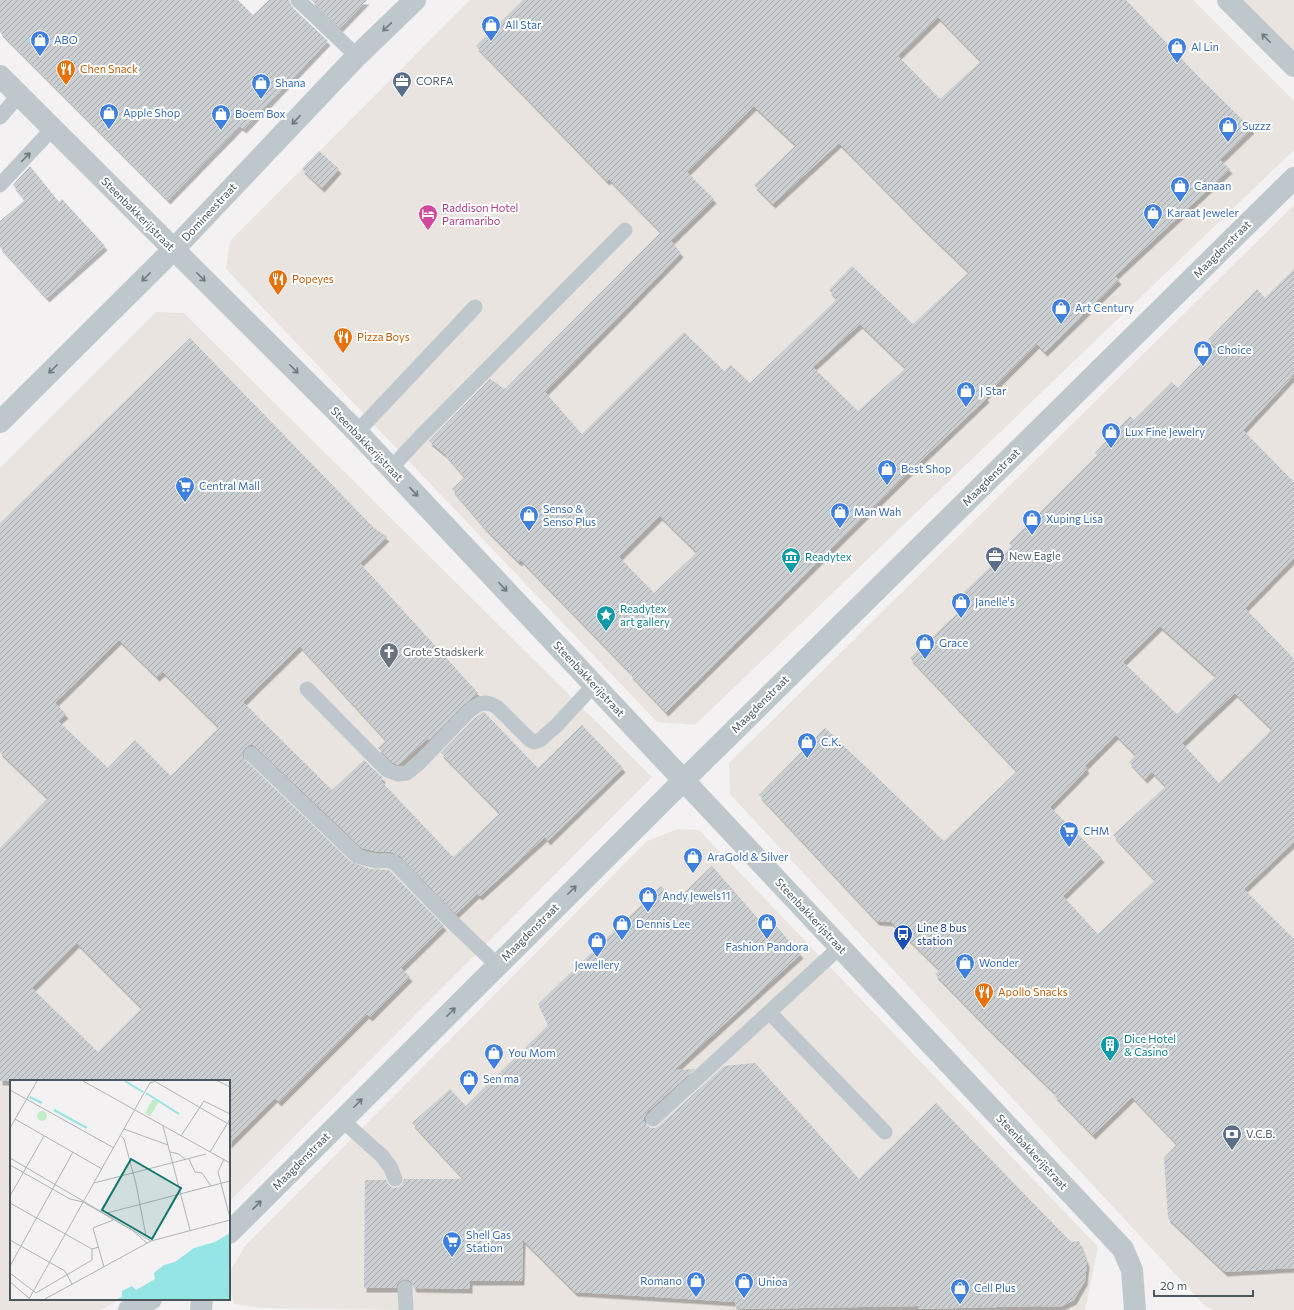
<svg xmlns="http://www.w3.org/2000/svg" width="1294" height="1310" font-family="Commissioner,sans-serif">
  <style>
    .commercial { fill: #e9e4df }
    .building { fill: url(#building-hatch); fill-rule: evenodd; filter: url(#shadow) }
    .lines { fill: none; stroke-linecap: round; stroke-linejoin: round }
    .service { stroke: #bec8cc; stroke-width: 15 }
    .minor { stroke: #bec8cc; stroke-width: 22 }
    .tertiary { stroke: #bec8cc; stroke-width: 22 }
    .oneway { stroke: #6d7a7e }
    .labels { text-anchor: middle; stroke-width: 4; stroke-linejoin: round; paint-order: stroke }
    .shop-label { font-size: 11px; fill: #366cbe; stroke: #fff; text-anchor: start }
    .food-label { font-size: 11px; fill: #c56008; stroke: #fff; text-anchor: start }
    .service-label { font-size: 11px; fill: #4e5e75; stroke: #fff; text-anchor: start }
    .hotel-label { font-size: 11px; fill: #b23c85; stroke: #fff; text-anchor: start }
    .street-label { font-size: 11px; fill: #4a585d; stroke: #fff }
    .culture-label { font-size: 11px; fill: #0d838f; stroke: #fff; text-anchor: start }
    .worship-label { font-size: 11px; fill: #5b616d; stroke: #fff; text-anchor: start }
    .transit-label { font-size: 11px; fill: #164399; stroke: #fff; text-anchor: start }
    .inset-river { fill: none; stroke: #95e5e5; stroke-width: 2 }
    .inset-road { fill: none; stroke: #afb4b6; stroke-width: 1 }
    .view { fill: #0f766e; fill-opacity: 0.15; stroke: #0f766e; stroke-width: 2 }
    .inset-edge { fill: none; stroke: #4a585d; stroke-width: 2 }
  </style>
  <defs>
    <pattern id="building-hatch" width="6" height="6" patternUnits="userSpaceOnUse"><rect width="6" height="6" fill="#cbcfd2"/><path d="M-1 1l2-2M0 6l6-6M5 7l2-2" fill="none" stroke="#a7abae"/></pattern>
    <filter id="shadow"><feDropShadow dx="2.5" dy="4.5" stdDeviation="0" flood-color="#0004"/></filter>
  </defs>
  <rect width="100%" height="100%" fill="#f3f1f1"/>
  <path class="commercial" d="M 470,0 L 1193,0 L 1294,101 L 1294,150 L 695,725 L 657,722 L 226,269 L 230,241 Z
    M 1242,0 L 1294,0 L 1294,53 Z
    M 1294,205 L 1294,1310 L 1213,1310 L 1205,1306 L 730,794 L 729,763 Z
    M 156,312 L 184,313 L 652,777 L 229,1202 L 229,1081 L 11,1081 L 11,1299 L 121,1299 L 100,1310 L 0,1310 L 0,468 Z
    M 678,829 L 699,830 L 1098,1247 L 1085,1310 L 401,1310 L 261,1308 L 234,1304 L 229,1285 L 229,1273 L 245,1246 L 647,841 Z"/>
  <path class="building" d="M 0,0 L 238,0 L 253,15 L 269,0 L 289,0 L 292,7 L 328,41 L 244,129 L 240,126 L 168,200 L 0,32 Z
    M 311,0 L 367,0 L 340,28 Z
    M 523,0 L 1126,0 L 1197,75 L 1252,129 L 1220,160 L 1230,169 L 1115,276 L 1119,280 L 1045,352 L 1037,344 L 985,396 L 987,398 L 909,472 L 666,712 L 630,674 L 631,673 L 521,560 L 519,562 L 486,529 L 452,489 L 465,477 L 445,454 L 429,441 L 490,379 L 505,389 L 661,232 L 609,179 L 607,181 L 476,46 ZM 938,17 L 981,61 L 940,99 L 898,56 ZM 754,106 L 796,145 L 754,185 L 773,204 L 839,143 L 925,230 L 969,272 L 913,324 L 852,266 L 829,290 L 837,299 L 750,383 L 731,365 L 724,371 L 684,332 L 582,434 L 545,392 L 681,253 L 671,241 L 714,199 L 687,172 ZM 860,324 L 906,368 L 858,411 L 813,367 ZM 660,516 L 697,552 L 654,593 L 619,557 Z
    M 319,151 L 339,169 L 322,188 L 302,169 Z
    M 30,166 L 59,202 L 62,199 L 105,246 L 47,298 L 0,247 L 0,221 L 25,200 L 13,185 Z
    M 1294,269 L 1294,375 L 1243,430 L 1294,482 L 1294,558 L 1245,608 L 1294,659 L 1294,842 L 1244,889 L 1294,939 L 1294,1268 L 1225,1272 L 1168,1218 L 1164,1158 L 1177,1144 L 1132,1097 L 1093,1135 L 1054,1095 L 1056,1094 L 996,1036 L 935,974 L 940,970 L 891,922 L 877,921 L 759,795 L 825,728 L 944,841 L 1017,771 L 910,658 L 969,602 L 961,595 L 1012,546 L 1009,543 L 1097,455 L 1095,453 L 1130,416 L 1134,420 L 1172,382 L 1178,388 L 1216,347 L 1208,340 L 1257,289 L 1265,298 ZM 1160,626 L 1216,676 L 1177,714 L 1123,662 ZM 1235,693 L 1272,729 L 1219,783 L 1182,743 ZM 1116,735 L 1136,755 L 1129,762 L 1145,779 L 1152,772 L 1166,786 L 1113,835 L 1155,880 L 1098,934 L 1063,896 L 1102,858 L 1050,807 L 1087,769 L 1085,766 Z
    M 190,338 L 374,528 L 387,537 L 360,563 L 478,693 L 463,705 L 429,740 L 427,739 L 398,765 L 392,762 L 378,748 L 386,740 L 300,646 L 243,702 L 332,790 L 364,760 L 383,778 L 381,781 L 453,857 L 500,813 L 441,753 L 475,718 L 482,713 L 484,712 L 538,768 L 582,725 L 623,768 L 548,841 L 545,837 L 480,896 L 477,894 L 456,914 L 400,856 L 391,852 L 378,852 L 362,848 L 257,748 L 253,745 L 249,745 L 245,748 L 242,752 L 243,757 L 245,760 L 351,862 L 370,869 L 389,870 L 444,926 L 401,968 L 410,977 L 370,1017 L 367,1014 L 279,1102 L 275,1098 L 229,1144 L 229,1081 L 0,1081 L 0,848 L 48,798 L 0,752 L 0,523 ZM 119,640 L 157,677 L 163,672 L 219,727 L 171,776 L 135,740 L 108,768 L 58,721 L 66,714 L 55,703 ZM 77,943 L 142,1008 L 98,1052 L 32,988 Z
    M 712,866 L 760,921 L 766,915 L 801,954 L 674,1070 L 695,1069 L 647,1112 L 644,1117 L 644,1121 L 646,1125 L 651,1128 L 655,1128 L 659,1126 L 724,1066 L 755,1063 L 859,1179 L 936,1103 L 1071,1242 L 1079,1241 L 1087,1263 L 1085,1281 L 1074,1300 L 1060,1307 L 1039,1306 L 918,1309 L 918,1306 L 736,1309 L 735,1302 L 575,1292 L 523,1240 L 522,1281 L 470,1281 L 470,1289 L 414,1288 L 412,1283 L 409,1280 L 405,1279 L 400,1281 L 397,1284 L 396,1288 L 364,1288 L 365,1180 L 386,1180 L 389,1186 L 394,1188 L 398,1187 L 402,1185 L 404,1179 L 464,1179 L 412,1123 L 450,1089 L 466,1106 L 548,1025 L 538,1004 L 661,886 L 675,901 Z"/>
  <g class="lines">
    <path class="service" d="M 298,0 L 357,56
      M 0,117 L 19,95
      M 0,185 L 53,128
      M 357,432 L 475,307
      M 391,468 L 420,437 L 625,230
      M 307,689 L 387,770 L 398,774 L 407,773 L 417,765 L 469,711 C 479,703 484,700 497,707 L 530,740 L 534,742 L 540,740 L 557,725 L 594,685
      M 251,754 L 357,856 C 363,858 370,860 377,861 C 384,861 386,859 394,862 L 445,915 L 497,965
      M 770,1013 L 885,1132
      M 653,1119 L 840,947
      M 342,1120 L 382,1156 L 391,1168 L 395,1179
      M 405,1288 L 406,1310"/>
    <path class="minor" d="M 1228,0 L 1294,66
      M 0,76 L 357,432 L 1123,1249 L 1132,1270 L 1135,1310"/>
    <path class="tertiary" d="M 0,422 L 173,250 L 357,56 L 415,0
      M 229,1233 L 684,780 L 1294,178
      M 129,1310 L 151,1299
      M 201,1310 L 202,1299"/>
  </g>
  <defs><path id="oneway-shaft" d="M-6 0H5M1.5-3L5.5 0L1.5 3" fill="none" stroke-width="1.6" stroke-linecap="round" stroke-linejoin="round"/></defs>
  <g class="oneway">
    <use href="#oneway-shaft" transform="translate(387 27) rotate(136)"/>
    <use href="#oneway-shaft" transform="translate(1266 38) rotate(-135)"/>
    <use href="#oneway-shaft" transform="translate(296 120) rotate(133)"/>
    <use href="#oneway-shaft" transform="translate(26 157) rotate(-46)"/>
    <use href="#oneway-shaft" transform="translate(146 277) rotate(135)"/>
    <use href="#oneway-shaft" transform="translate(201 277) rotate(45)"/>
    <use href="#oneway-shaft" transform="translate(53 369) rotate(135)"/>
    <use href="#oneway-shaft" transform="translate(294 369) rotate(45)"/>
    <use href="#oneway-shaft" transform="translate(414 492) rotate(47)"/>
    <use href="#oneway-shaft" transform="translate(503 587) rotate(47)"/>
    <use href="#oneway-shaft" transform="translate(572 890) rotate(-45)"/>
    <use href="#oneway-shaft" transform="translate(451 1012) rotate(-45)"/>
    <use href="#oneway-shaft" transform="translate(358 1103) rotate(-45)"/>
    <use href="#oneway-shaft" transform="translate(257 1205) rotate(-45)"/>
  </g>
  <defs>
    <symbol id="shop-pin" viewBox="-11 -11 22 30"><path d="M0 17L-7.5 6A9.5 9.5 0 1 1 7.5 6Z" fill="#3f7fe0" stroke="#fff"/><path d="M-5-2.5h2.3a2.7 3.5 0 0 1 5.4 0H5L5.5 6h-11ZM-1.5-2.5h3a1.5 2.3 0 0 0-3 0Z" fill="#fff"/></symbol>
    <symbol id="restaurant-pin" viewBox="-11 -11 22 30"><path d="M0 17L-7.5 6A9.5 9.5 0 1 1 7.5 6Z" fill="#e8710a" stroke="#fff"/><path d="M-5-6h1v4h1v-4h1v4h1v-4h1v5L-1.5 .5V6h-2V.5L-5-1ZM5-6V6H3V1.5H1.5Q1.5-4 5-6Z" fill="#fff"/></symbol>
    <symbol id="office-pin" viewBox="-11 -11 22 30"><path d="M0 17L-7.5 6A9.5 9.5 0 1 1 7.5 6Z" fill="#5c6f8a" stroke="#fff"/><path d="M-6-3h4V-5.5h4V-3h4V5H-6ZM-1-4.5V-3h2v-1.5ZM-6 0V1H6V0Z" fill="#fff"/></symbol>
    <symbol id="hotel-pin" viewBox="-11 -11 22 30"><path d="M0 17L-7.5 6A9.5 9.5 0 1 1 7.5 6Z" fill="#d1479c" stroke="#fff"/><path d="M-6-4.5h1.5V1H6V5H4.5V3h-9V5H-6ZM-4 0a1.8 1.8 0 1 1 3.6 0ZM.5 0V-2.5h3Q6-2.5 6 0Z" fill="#fff"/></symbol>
    <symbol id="supermarket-pin" viewBox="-11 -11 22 30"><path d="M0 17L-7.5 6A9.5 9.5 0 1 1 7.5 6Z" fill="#3f7fe0" stroke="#fff"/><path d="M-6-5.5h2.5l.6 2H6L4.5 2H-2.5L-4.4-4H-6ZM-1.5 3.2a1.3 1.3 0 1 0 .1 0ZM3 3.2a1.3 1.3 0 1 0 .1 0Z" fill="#fff"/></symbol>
    <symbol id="museum-pin" viewBox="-11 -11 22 30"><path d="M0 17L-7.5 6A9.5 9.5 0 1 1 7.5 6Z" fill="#0f9aa8" stroke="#fff"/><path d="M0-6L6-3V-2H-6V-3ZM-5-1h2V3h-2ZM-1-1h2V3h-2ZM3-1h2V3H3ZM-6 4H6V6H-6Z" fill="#fff"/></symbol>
    <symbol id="sight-pin" viewBox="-11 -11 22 30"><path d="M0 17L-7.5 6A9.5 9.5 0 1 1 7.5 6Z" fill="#0f9aa8" stroke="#fff"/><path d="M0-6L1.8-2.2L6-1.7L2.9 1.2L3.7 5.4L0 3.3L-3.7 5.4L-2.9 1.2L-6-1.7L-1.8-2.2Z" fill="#fff"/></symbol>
    <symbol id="church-pin" viewBox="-11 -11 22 30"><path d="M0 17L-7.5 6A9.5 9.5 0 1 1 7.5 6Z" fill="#6b7280" stroke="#fff"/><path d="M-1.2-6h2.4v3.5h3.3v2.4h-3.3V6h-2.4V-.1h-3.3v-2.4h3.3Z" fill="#fff"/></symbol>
    <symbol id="bus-pin" viewBox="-11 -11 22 30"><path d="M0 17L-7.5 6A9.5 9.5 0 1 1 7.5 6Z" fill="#1a4fb4" stroke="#fff"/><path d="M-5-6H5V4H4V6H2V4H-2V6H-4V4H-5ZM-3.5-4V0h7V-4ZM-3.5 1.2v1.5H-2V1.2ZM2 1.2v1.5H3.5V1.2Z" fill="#fff"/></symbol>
    <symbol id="building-pin" viewBox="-11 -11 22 30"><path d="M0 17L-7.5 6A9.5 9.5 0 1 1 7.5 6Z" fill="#0f9aa8" stroke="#fff"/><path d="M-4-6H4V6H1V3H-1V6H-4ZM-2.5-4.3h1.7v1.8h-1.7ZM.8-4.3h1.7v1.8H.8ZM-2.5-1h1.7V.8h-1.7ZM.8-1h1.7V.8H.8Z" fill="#fff"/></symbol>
    <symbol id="bank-pin" viewBox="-11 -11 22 30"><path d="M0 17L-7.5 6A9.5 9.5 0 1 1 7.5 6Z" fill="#5c6f8a" stroke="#fff"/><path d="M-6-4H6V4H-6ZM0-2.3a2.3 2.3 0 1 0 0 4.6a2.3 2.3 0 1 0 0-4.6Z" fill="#fff"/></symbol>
  </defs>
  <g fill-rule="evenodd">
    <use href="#shop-pin" x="480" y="14" width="22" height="30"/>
    <use href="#shop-pin" x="29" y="29" width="22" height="30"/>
    <use href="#shop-pin" x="1166" y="36" width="22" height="30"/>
    <use href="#restaurant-pin" x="55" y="58" width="22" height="30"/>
    <use href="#office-pin" x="391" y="70" width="22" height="30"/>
    <use href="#shop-pin" x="250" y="72" width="22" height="30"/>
    <use href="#shop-pin" x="98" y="102" width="22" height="30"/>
    <use href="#shop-pin" x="210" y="103" width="22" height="30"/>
    <use href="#shop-pin" x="1217" y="115" width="22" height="30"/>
    <use href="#shop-pin" x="1169" y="175" width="22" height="30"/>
    <use href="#shop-pin" x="1142" y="202" width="22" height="30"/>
    <use href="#hotel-pin" x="417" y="203" width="22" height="30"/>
    <use href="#restaurant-pin" x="267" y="268" width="22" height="30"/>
    <use href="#shop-pin" x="1050" y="297" width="22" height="30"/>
    <use href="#restaurant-pin" x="332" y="326" width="22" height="30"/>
    <use href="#shop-pin" x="1192" y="339" width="22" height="30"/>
    <use href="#shop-pin" x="955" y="380" width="22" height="30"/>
    <use href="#shop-pin" x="1100" y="421" width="22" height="30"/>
    <use href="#shop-pin" x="876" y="458" width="22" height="30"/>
    <use href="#supermarket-pin" x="174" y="475" width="22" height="30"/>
    <use href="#shop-pin" x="829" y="501" width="22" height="30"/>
    <use href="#shop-pin" x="518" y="504" width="22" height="30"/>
    <use href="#shop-pin" x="1021" y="508" width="22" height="30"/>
    <use href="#office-pin" x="984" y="545" width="22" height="30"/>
    <use href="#museum-pin" x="780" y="546" width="22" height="30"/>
    <use href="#shop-pin" x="950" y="591" width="22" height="30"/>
    <use href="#sight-pin" x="595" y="604" width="22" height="30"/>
    <use href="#shop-pin" x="914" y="632" width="22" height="30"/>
    <use href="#church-pin" x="378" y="641" width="22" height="30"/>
    <use href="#shop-pin" x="796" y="731" width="22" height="30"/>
    <use href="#supermarket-pin" x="1058" y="820" width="22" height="30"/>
    <use href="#shop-pin" x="682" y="846" width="22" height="30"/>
    <use href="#shop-pin" x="637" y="885" width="22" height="30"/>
    <use href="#shop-pin" x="756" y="912" width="22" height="30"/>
    <use href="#shop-pin" x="611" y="913" width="22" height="30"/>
    <use href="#bus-pin" x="892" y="923" width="22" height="30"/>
    <use href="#shop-pin" x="586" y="930" width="22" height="30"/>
    <use href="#shop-pin" x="954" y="952" width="22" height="30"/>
    <use href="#restaurant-pin" x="973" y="981" width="22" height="30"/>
    <use href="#building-pin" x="1099" y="1034" width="22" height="30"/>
    <use href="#shop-pin" x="483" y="1042" width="22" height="30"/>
    <use href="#shop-pin" x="458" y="1068" width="22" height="30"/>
    <use href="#bank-pin" x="1221" y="1123" width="22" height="30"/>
    <use href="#supermarket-pin" x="441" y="1230" width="22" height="30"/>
    <use href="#shop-pin" x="685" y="1270" width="22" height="30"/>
    <use href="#shop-pin" x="733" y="1271" width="22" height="30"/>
    <use href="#shop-pin" x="949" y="1277" width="22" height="30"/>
  </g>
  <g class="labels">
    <g class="shop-label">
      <text x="505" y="29">All Star</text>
      <text x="54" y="44">ABO</text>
      <text x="1191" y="51">Al Lin</text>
      <text x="275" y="87">Shana</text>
      <text x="123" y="117">Apple Shop</text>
      <text x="235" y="118">Boem Box</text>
      <text x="1242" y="130">Suzzz</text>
      <text x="1194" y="190">Canaan</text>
      <text x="1167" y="217">Karaat Jeweler</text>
      <text x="1075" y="312">Art Century</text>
      <text x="1217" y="354">Choice</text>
      <text x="980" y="395">J Star</text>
      <text x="1125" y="436">Lux Fine Jewelry</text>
      <text x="901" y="473">Best Shop</text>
      <text x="199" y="490">Central Mall</text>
      <text x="543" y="513">Senso &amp;<tspan x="543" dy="13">Senso Plus</tspan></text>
      <text x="854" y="516">Man Wah</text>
      <text x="1046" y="523">Xuping Lisa</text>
      <text x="975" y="606">Janelle's</text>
      <text x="939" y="647">Grace</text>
      <text x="821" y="746">C.K.</text>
      <text x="1083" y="835">CHM</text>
      <text x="707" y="861">AraGold &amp; Silver</text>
      <text x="662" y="900">Andy Jewels11</text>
      <text x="636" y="928">Dennis Lee</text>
      <text x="767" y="951" text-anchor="middle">Fashion Pandora</text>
      <text x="979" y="967">Wonder</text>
      <text x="597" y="969" text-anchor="middle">Jewellery</text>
      <text x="508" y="1057">You Mom</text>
      <text x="483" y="1083">Sen ma</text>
      <text x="466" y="1239">Shell Gas<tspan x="466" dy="13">Station</tspan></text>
      <text x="682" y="1285" text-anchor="end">Romano</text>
      <text x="758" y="1286">Unioa</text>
      <text x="974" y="1292">Cell Plus</text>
    </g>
    <g class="food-label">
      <text x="80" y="73">Chen Snack</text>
      <text x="292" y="283">Popeyes</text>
      <text x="357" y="341">Pizza Boys</text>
      <text x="998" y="996">Apollo Snacks</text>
    </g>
    <g class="service-label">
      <text x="416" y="85">CORFA</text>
      <text x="1009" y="560">New Eagle</text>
      <text x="1246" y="1138">V.C.B.</text>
    </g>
    <g class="hotel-label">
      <text x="442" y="212">Raddison Hotel<tspan x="442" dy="13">Paramaribo</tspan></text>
    </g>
    <g class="street-label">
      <text transform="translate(209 212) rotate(-47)" y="4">Domineestraat</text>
      <text transform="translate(138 214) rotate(45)" y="4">Steenbakkerijstraat</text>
      <text transform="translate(1222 249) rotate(-45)" y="4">Maagdenstraat</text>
      <text transform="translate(367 444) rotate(46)" y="4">Steenbakkerijstraat</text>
      <text transform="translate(991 477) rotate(-45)" y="4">Maagdenstraat</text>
      <text transform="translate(589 679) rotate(47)" y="4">Steenbakkerijstraat</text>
      <text transform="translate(760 704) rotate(-45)" y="4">Maagdenstraat</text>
      <text transform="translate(811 916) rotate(47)" y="4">Steenbakkerijstraat</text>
      <text transform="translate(530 932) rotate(-45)" y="4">Maagdenstraat</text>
      <text transform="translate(1032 1152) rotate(47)" y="4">Steenbakkerijstraat</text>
      <text transform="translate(301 1161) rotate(-45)" y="4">Maagdenstraat</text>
    </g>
    <g class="culture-label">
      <text x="805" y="561">Readytex</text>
      <text x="620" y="613">Readytex<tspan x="620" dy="13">art gallery</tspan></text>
      <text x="1124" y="1043">Dice Hotel<tspan x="1124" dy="13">&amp; Casino</tspan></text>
    </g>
    <g class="worship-label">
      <text x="403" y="656">Grote Stadskerk</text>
    </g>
    <g class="transit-label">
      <text x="917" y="932">Line 8 bus<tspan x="917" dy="13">station</tspan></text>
    </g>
  </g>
  <g transform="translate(10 1080)">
    <rect width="220" height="220" fill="#f3f1f1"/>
    <path d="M 143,19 L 149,22 L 140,36 L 135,33 ZM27 36a5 5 0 1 1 10 0a5 5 0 1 1-10 0Z" fill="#c4eccb"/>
    <path d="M 220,153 L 220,219 L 107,219 L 112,217 L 112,211 L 122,206 L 126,210 L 145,199 L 144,193 L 154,185 L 165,182 L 184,168 L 205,162 Z" fill="#95e5e5"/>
    <path class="inset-river" d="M 115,1 L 133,12M 136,13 L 169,34M 20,17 L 32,23M 44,30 L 77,48"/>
    <path class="inset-road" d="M 73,1 L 220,83M 208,1 L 220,7M 146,2 L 220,45M 0,10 L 104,68M 5,39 L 92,89M 153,46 L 180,150M 0,48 L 27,1M 114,49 L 158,65M 111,56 L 114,59 L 126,104 L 136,156M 171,56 L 194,21 L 220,34M 160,72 L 169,74 L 176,80M 200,72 L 220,39M 0,78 L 141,161M 179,79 L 185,92 L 192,93 L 201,106M 214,79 L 208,92 L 220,138M 0,85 L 60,119 L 73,122 L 122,150 L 137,163M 84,103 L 196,74M 0,116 L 34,56M 0,123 L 82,169M 97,133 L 220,101M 0,160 L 55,191 L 62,204M 0,186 L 63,72M 94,187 L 83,148 L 103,140M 0,193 L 26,213 L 82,180 L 82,169 L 89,167M 0,202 L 19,218M 19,219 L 134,13 L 140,3 L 146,1M 35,219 L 141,161 L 220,140"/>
    <path class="view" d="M 121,79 L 171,108 L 142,159 L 92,130 Z"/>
    <rect width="220" height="220" class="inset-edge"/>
  </g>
  <path d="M1154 1290v6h99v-6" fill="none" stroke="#4a585d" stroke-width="2"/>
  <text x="1160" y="1290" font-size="12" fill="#4a585d" stroke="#ffffff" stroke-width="3" paint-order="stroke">20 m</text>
</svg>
